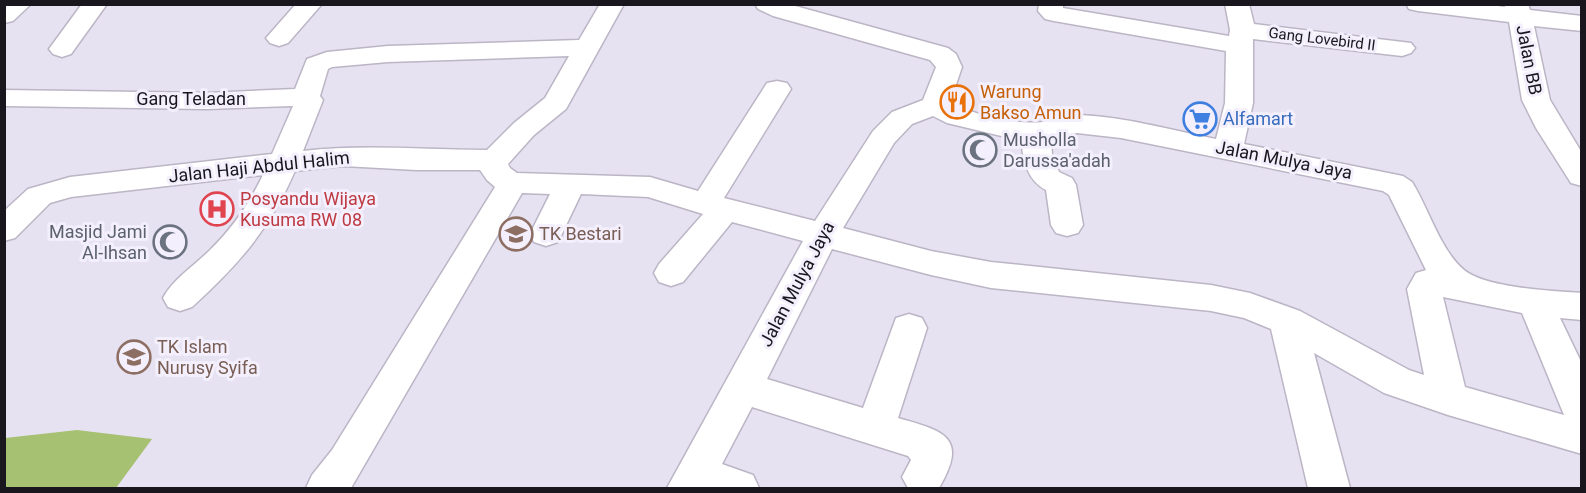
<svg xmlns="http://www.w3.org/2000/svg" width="1586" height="493" font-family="Roboto,sans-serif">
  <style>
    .green { fill: #a6c171 }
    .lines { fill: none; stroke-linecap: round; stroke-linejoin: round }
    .minor-casing { stroke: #bbb5c5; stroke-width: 3 }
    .minor { fill: #fff; fill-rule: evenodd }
    .labels { text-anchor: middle; stroke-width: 6; stroke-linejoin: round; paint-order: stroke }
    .far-street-label { font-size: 15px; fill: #19171d; stroke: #f4effd }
    .street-label { font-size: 18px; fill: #19171d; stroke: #f4effd }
    .food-label { font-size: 18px; fill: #c56008; stroke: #f4effd; text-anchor: start }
    .shop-label { font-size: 18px; fill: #366cbe; stroke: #f4effd; text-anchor: start }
    .worship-label { font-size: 18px; fill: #5b616d; stroke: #f4effd; text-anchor: start }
    .health-label { font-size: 18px; fill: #be3a42; stroke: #f4effd; text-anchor: start }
    .education-label { font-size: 18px; fill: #785e54; stroke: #f4effd; text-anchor: start }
  </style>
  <rect width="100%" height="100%" fill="#e7e2f2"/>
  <path class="green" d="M 77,430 L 152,439 L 116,488 L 5,488 L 5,438 Z"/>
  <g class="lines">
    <defs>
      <path id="minor" d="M 4,4 L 31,4 L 13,21 L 4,23 Z
        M 82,4 L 107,4 L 71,54 L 62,57 L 53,54 L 49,49 Z
        M 296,4 L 322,4 L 288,43 L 279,46 L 270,43 L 266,38 Z
        M 600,4 L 624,4 L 566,109 L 534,135 L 508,164 L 510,168 L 517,173 L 650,177 L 698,191 L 767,83 L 777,81 L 787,83 L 791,89 L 724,198 L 815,221 L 873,131 L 892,112 L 923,100 L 936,67 L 930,60 L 773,16 L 758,9 L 755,4 L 788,4 L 948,48 L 956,54 L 962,67 L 950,102 C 977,116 1013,125 1043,122 C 1055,121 1068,115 1080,115 C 1125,117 1171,130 1216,139 L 1225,103 L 1226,51 L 1054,21 L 1045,19 L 1038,11 L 1039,4 L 1063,4 L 1063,8 L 1229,36 L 1230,30 L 1225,4 L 1249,4 L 1254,24 L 1411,43 L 1415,48 L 1411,53 L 1402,56 L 1253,39 L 1253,103 L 1244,144 L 1403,176 L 1412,182 C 1428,207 1440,250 1464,270 C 1486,288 1552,291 1582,293 L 1582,320 L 1560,318 L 1582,364 L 1582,454 L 1448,415 L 1384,393 L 1314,353 L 1350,488 L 1308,488 L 1271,329 L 1244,318 L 1211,311 L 991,288 L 931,275 L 832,249 L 767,379 L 863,408 L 896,318 L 909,314 L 922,318 L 927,328 L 898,418 C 944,431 969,437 939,488 L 908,488 L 902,477 L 911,460 L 908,456 L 752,407 L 722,464 L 753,475 L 759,488 L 667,488 L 803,241 L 732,222 L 683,282 L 671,286 L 659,282 L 654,273 L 659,264 L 703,214 L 648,197 L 581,194 L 558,242 L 546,246 L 534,242 L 530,234 L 550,194 L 522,193 L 351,488 L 306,488 L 312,475 L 332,450 L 495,187 L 487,180 L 480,170 L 416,170 L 343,166 L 295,171 C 269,230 239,264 192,307 L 180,311 L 168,307 L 163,298 C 173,279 194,266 209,251 C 232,229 249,204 263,175 L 71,197 L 50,203 L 15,238 L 4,241 L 4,211 L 28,189 L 70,177 L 272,154 L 293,106 L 207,109 L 4,106 L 4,90 L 207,93 L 295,89 L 307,59 L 327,52 L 388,46 L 579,40 ZM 569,56 L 545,98 L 514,123 L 487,150 C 426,150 364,144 303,151 L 323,100 L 320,96 L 328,69 L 332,67 L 388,62 ZM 933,116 L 947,123 L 1022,141 C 1022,160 1028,181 1046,190 L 1051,225 L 1056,233 L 1067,236 L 1078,233 L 1083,225 L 1076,185 L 1072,178 L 1059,172 L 1052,155 L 1051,139 L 1077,133 L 1121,138 L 1383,191 L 1389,195 L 1426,270 L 1416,273 L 1407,289 L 1424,375 L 1409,370 L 1300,311 L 1250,293 L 1211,285 L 991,262 L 931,251 L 843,228 L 894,143 L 912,124 ZM 1443,297 L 1522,313 L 1564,415 L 1465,387 Z
        M 1406,4 L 1482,4 L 1505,7 L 1504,4 L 1528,4 L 1530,10 L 1582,16 L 1582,31 L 1534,26 L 1550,100 L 1582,153 L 1582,186 L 1571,183 L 1536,128 L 1522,100 L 1509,22 L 1418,11 L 1409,9 Z"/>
    </defs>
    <use href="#minor" class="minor-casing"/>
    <use href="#minor" class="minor"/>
  </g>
  <defs>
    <symbol id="restaurant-ring" viewBox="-11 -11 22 22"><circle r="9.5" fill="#f4effd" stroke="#e8710a" stroke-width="1.5"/><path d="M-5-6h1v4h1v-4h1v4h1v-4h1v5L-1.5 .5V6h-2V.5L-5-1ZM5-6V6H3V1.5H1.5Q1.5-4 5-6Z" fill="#e8710a"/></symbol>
    <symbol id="supermarket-ring" viewBox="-11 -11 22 22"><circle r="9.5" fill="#f4effd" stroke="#3f7fe0" stroke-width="1.5"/><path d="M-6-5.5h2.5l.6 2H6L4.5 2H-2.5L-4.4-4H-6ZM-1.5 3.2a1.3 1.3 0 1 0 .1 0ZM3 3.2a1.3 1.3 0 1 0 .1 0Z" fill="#3f7fe0"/></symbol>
    <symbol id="mosque-ring" viewBox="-11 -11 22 22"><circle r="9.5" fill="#f4effd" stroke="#6b7280" stroke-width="1.5"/><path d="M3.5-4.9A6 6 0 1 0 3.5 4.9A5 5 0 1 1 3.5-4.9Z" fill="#6b7280"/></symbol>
    <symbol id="hospital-ring" viewBox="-11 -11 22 22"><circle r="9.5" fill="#f4effd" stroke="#e0444e" stroke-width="1.5"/><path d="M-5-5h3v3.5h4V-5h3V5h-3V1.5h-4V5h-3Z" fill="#e0444e"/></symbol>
    <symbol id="school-ring" viewBox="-11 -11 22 22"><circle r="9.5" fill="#f4effd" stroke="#8d6e63" stroke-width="1.5"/><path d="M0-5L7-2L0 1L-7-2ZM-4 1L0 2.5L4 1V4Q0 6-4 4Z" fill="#8d6e63"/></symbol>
  </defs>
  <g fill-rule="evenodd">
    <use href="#restaurant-ring" x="938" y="83" width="38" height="38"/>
    <use href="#supermarket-ring" x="1181" y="100" width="38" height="38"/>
    <use href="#mosque-ring" x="961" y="131" width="38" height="38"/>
    <use href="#hospital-ring" x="198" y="190" width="38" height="38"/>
    <use href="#school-ring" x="497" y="215" width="38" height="38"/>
    <use href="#mosque-ring" x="151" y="223" width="38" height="38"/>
    <use href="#school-ring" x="115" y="338" width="38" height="38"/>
  </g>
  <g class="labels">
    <g class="far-street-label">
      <text transform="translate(1322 39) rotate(7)" y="5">Gang Lovebird II</text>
    </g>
    <g class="street-label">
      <text transform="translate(1529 60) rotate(79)" y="6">Jalan BB</text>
      <text x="191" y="105">Gang Teladan</text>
      <text transform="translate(1284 160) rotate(11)" y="6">Jalan Mulya Jaya</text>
      <text transform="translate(259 167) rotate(-6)" y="6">Jalan Haji Abdul Halim</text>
      <text transform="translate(797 284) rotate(-62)" y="6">Jalan Mulya Jaya</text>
    </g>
    <g class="food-label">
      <text x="980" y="98">Warung<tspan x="980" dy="21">Bakso Amun</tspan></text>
    </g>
    <g class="shop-label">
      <text x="1223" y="125">Alfamart</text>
    </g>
    <g class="worship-label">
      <text x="1003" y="146">Musholla<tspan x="1003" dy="21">Darussa'adah</tspan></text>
      <text x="147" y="238" text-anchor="end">Masjid Jami<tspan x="147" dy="21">Al-Ihsan</tspan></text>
    </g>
    <g class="health-label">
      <text x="240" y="205">Posyandu Wijaya<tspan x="240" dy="21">Kusuma RW 08</tspan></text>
    </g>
    <g class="education-label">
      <text x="539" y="240">TK Bestari</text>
      <text x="157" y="353">TK Islam<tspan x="157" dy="21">Nurusy Syifa</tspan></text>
    </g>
  </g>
  <rect width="1586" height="493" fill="none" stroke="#19171d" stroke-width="12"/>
</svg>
